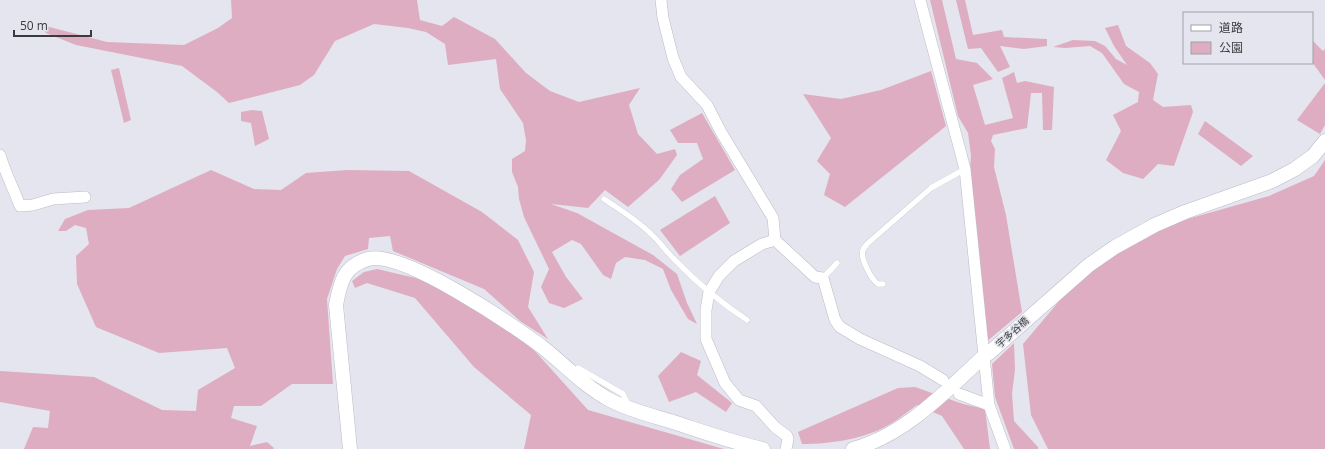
<svg xmlns="http://www.w3.org/2000/svg" width="1325" height="449" font-family="'Open Sans','Noto Sans JP',sans-serif">
  <style>
    .green { fill: #deadc1 }
    .lines { fill: none; stroke-linecap: round; stroke-linejoin: round }
    .service-casing { stroke: #bbbcc5; stroke-width: 6 }
    .minor-casing { stroke: #bbbcc5; stroke-width: 12 }
    .tertiary-casing { stroke: #bbbcc5; stroke-width: 15 }
    .service { stroke: #fff; stroke-width: 5.5 }
    .minor { stroke: #fff; stroke-width: 11 }
    .tertiary { stroke: #fff; stroke-width: 14 }
    .labels { text-anchor: middle; stroke-width: 3.5; stroke-linejoin: round; paint-order: stroke }
    .street-label { font-size: 10px; fill: #3b3b3f; stroke: #e4e5ee }
  </style>
  <rect width="100%" height="100%" fill="#e4e5ee"/>
  <path class="green" d="M 231,0 L 417,0 L 420,20 L 442,26 L 454,17 L 495,39 L 526,73 L 550,91 L 579,102 L 640,88 L 629,105 L 638,134 L 657,154 L 675,149 L 677,155 L 659,180 L 628,207 L 605,190 L 588,208 L 551,204 L 577,213 L 653,255 L 677,274 L 687,303 L 697,324 L 688,319 L 671,290 L 663,269 L 645,260 L 625,257 L 616,263 L 611,279 L 603,275 L 581,244 L 572,240 L 552,252 L 566,277 L 583,299 L 564,308 L 549,303 L 541,287 L 549,269 L 524,217 L 519,199 L 518,187 L 512,172 L 512,159 L 525,151 L 526,140 L 523,123 L 500,89 L 496,59 L 448,65 L 445,44 L 426,32 L 408,28 L 374,24 L 335,41 L 314,75 L 300,85 L 229,103 L 217,92 L 182,66 L 76,45 L 46,33 L 38,24 L 107,42 L 184,45 L 218,28 L 232,18 Z
    M 930,0 L 942,0 L 956,59 L 977,63 L 993,79 L 973,85 L 985,125 L 1013,118 L 1002,78 L 1014,72 L 1017,83 L 1025,81 L 1054,87 L 1052,130 L 1043,130 L 1042,93 L 1031,93 L 1027,128 L 993,135 L 991,141 L 995,149 L 994,167 L 1006,215 L 1022,312 L 985,343 L 970,170 L 971,155 L 968,133 L 958,116 Z
    M 956,0 L 965,0 L 973,35 L 1002,30 L 1004,37 L 1047,39 L 1047,46 L 1024,49 L 1000,46 L 1010,67 L 998,72 L 981,48 L 968,49 Z
    M 1118,25 L 1126,46 L 1150,63 L 1158,74 L 1153,100 L 1163,107 L 1191,105 L 1193,112 L 1174,166 L 1158,164 L 1143,179 L 1123,173 L 1106,160 L 1121,131 L 1113,115 L 1138,102 L 1139,92 L 1124,84 L 1102,53 L 1090,46 L 1065,48 L 1053,47 L 1073,40 L 1095,41 L 1105,46 L 1116,59 L 1127,65 L 1114,46 L 1105,28 Z
    M 1312,40 L 1323,51 L 1325,49 L 1325,80 L 1312,62 Z
    M 119,68 L 131,120 L 124,123 L 111,70 Z
    M 931,71 L 946,126 L 845,207 L 824,195 L 830,174 L 817,161 L 831,138 L 803,94 L 841,99 L 881,90 Z
    M 1325,83 L 1325,125 L 1320,134 L 1297,120 Z
    M 252,110 L 262,111 L 269,139 L 255,146 L 251,123 L 241,121 L 241,112 Z
    M 702,113 L 735,170 L 682,202 L 671,189 L 680,175 L 703,159 L 697,143 L 678,143 L 670,130 Z
    M 1205,121 L 1253,156 L 1241,166 L 1198,134 Z
    M 1325,160 L 1325,449 L 1048,449 L 1031,415 L 1023,344 L 1066,293 L 1105,259 L 1152,229 L 1269,196 L 1314,176 Z
    M 211,170 L 254,189 L 281,190 L 306,173 L 347,170 L 409,171 L 482,212 L 518,240 L 534,272 L 528,307 L 548,339 L 520,321 L 484,289 L 393,251 L 390,236 L 369,238 L 368,249 L 345,256 L 337,269 L 327,299 L 333,384 L 292,384 L 261,406 L 234,406 L 231,418 L 257,426 L 250,446 L 267,442 L 274,448 L 273,449 L 24,449 L 33,427 L 48,428 L 50,411 L 0,402 L 0,371 L 94,377 L 162,410 L 196,411 L 198,390 L 235,368 L 227,348 L 159,353 L 96,327 L 77,284 L 76,256 L 89,244 L 86,228 L 75,225 L 66,231 L 58,231 L 65,219 L 88,210 L 129,208 Z
    M 715,196 L 730,223 L 680,256 L 660,230 Z
    M 377,269 L 420,279 L 503,320 L 534,350 L 588,410 L 724,449 L 524,449 L 531,415 L 474,367 L 415,298 L 367,283 L 355,288 L 352,281 L 364,272 Z
    M 1014,343 L 1015,369 L 1012,394 L 1014,421 L 1038,447 L 1038,449 L 1014,449 L 995,397 L 992,364 Z
    M 681,352 L 701,361 L 697,375 L 732,403 L 726,412 L 696,392 L 669,402 L 658,376 Z
    M 915,387 L 963,404 L 985,409 L 990,449 L 964,449 L 942,416 L 917,405 C 908,411 900,418 892,423 C 866,439 831,444 802,444 L 798,432 L 898,388 Z"/>
  <g class="lines">
    <defs>
      <path id="service" d="M 604,199 C 620,210 637,220 651,234 C 659,241 666,251 674,259 C 696,282 721,303 747,320
        M 823,278 L 837,263
        M 883,284 L 878,284 C 871,279 860,258 863,250 C 864,247 866,246 867,244 L 931,188 L 965,169
        M 578,368 L 623,394 L 629,406"/>
      <path id="minor" d="M 661,0 L 663,18 L 673,58 L 681,77 L 707,105 L 721,132 L 773,218 L 775,240 L 815,277 L 823,278 L 835,320 L 840,327 L 860,339 L 920,366 L 943,380
        M 920,0 L 965,169 L 989,405 L 1005,449
        M 0,155 C 5,173 14,189 20,206 L 33,205 L 53,199 L 85,197
        M 775,240 L 762,244 L 734,261 L 719,276 L 709,292 L 706,310 L 706,339 L 725,383 L 739,400 L 756,406 L 775,427 L 787,436 L 788,439 L 786,449
        M 959,394 L 989,405"/>
      <path id="tertiary" d="M 350,449 L 336,305 C 340,284 343,266 368,259 C 403,250 511,324 541,346 C 564,364 584,386 610,400 C 629,410 650,415 670,421 C 701,431 731,442 763,449
        M 853,449 C 905,435 945,392 983,357 L 989,353 L 1089,265 L 1115,247 L 1155,225 L 1185,212 L 1272,181 L 1295,169 L 1313,156 L 1325,141"/>
    </defs>
    <use href="#service" class="service-casing"/>
    <use href="#minor" class="minor-casing"/>
    <use href="#tertiary" class="tertiary-casing"/>
    <use href="#service" class="service"/>
    <use href="#minor" class="minor"/>
    <use href="#tertiary" class="tertiary"/>
  </g>
  <g class="labels">
    <g class="street-label">
      <text transform="translate(1012 332) rotate(-42)" y="4">宇多谷橋</text>
    </g>
  </g>
  <rect x="1183" y="12" width="130" height="52" fill="#e4e5ee" stroke="#a0a1a8"/>
  <rect x="1191" y="25" width="20" height="6" fill="#ffffff" stroke="#a0a1a8"/>
  <text x="1219" y="32" font-size="12" fill="#3b3b3f">道路</text>
  <rect x="1191" y="42" width="20" height="12" fill="#deadc1" stroke="#a0a1a8"/>
  <text x="1219" y="52" font-size="12" fill="#3b3b3f">公園</text>
  <path d="M14 30v6h77v-6" fill="none" stroke="#3b3b3f" stroke-width="2"/>
  <text x="20" y="30" font-size="12" fill="#3b3b3f" stroke="#e4e5ee" stroke-width="3" paint-order="stroke">50 m</text>
</svg>
